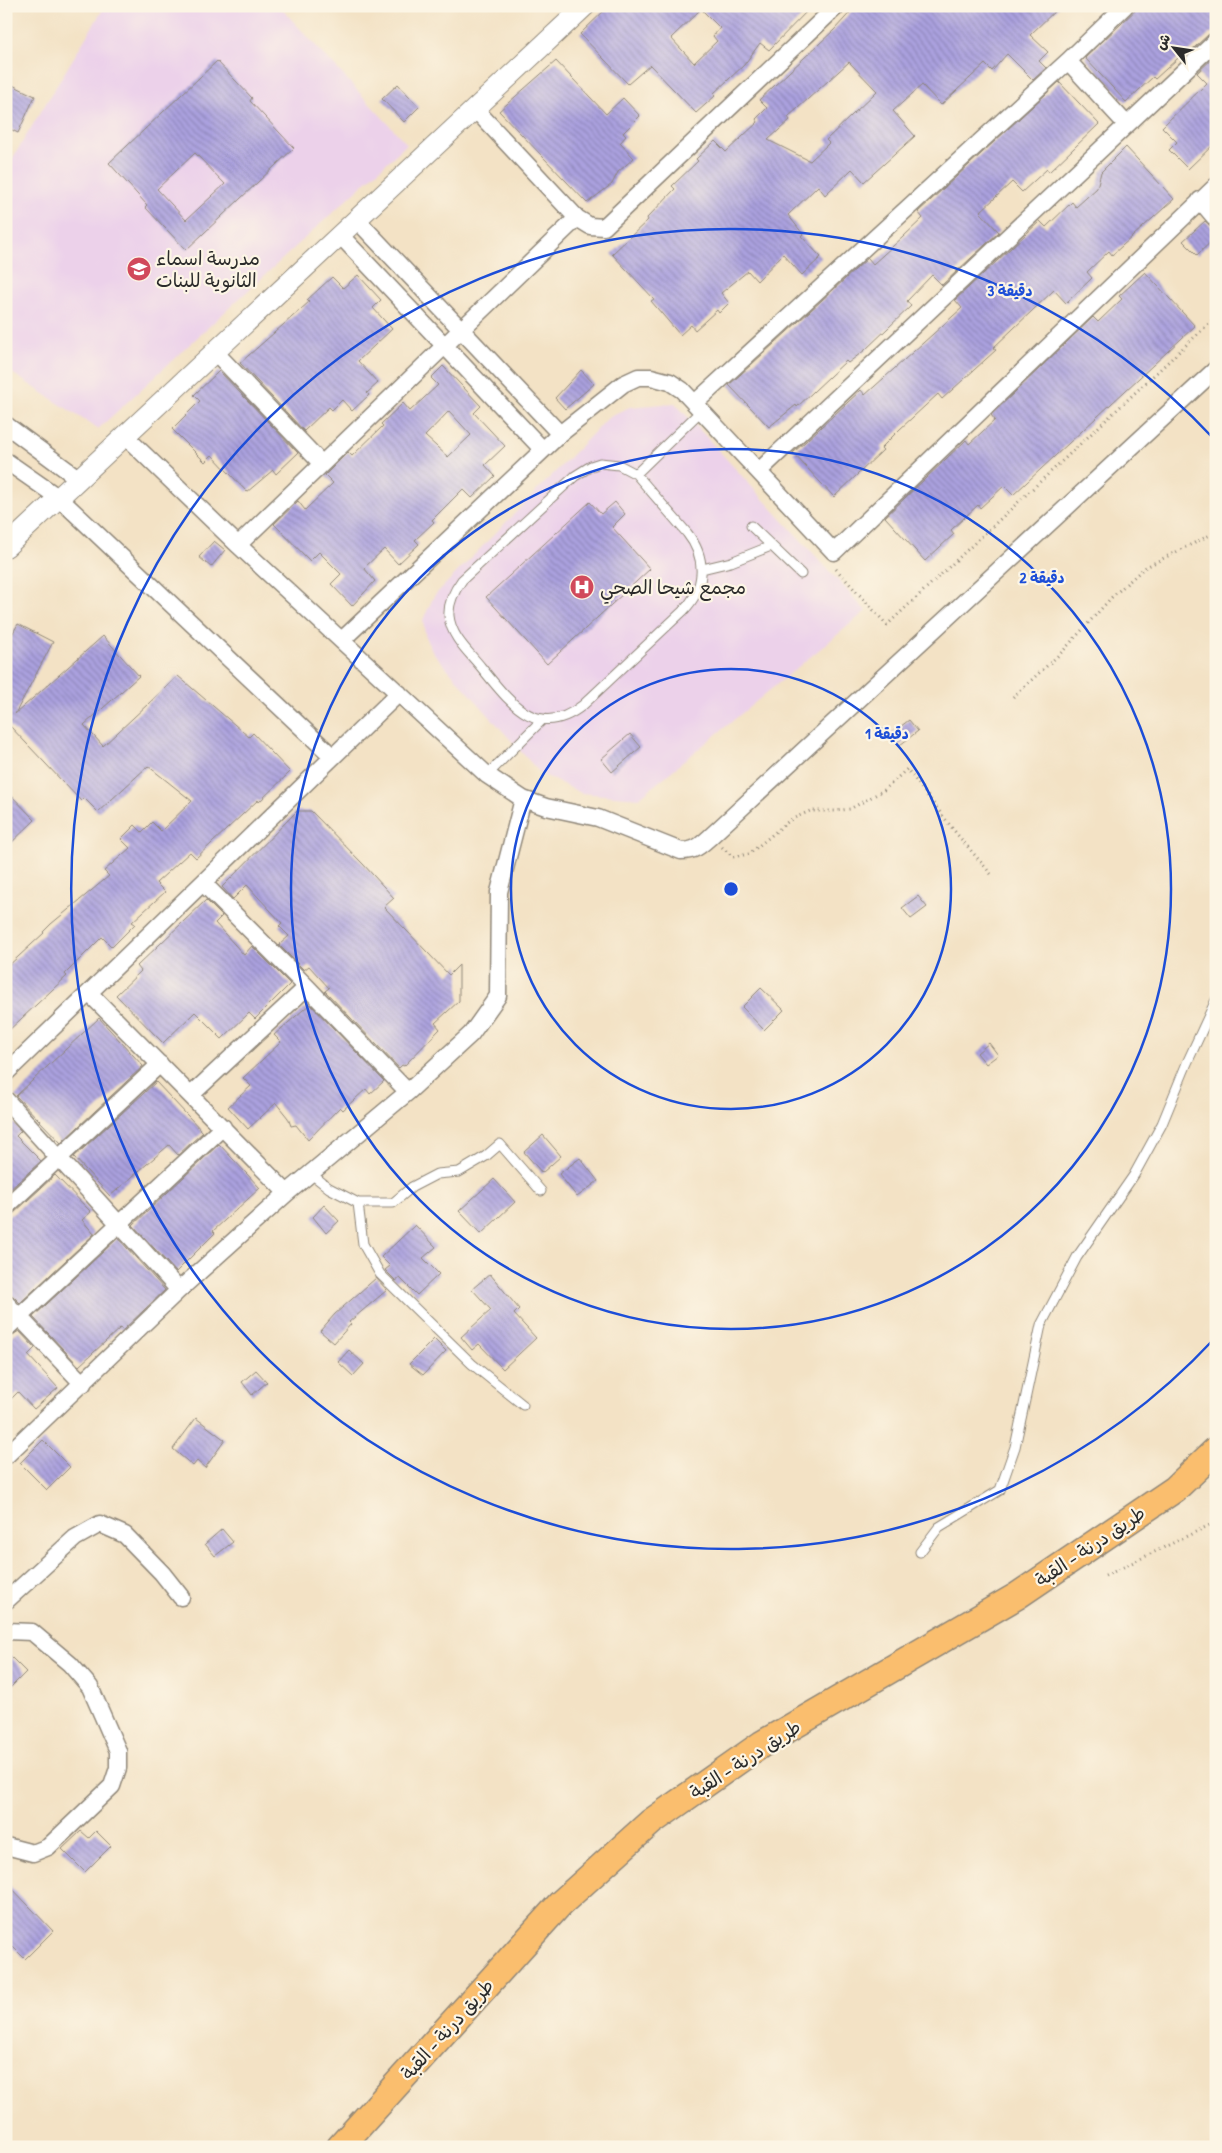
<svg xmlns="http://www.w3.org/2000/svg" width="1222" height="2153" font-family="'Patrick Hand','Playpen Sans Arabic',sans-serif">
  <style>
    .built { fill: #ecd1ea }
    .building { fill: url(#building-back-hatch); fill-rule: evenodd }
    .lines { fill: none; stroke-linecap: round; stroke-linejoin: round }
    .service-casing { stroke: #8f8678; stroke-width: 11 }
    .minor-casing { stroke: #8f8678; stroke-width: 19 }
    .tertiary-casing { stroke: #8f8678; stroke-width: 22 }
    .primary-casing { stroke: #8f8678; stroke-width: 29 }
    .path { stroke: #8f8678; stroke-width: 3; stroke-dasharray: 1 4; stroke-linecap: butt }
    .service { stroke: #fff; stroke-width: 9 }
    .minor { stroke: #fff; stroke-width: 16 }
    .tertiary { stroke: #fff; stroke-width: 20 }
    .primary { stroke: #fabe6e; stroke-width: 26 }
    .ring { fill: none; stroke: #1d4ed8; stroke-width: 2.5 }
    .labels { text-anchor: middle; stroke-width: 4.5; stroke-linejoin: round; paint-order: stroke }
    .poi-label { font-size: 19px; fill: #2b2b2b; stroke: #fcf5e5; text-anchor: start }
    .street-label { font-size: 19px; fill: #2b2b2b; stroke: #fcf5e5 }
    .centre { fill: #1d4ed8; stroke: #fcf5e5; stroke-width: 2.5 }
    .ring-label { font-size: 15px; text-anchor: middle; font-weight: bold; fill: #1d4ed8; stroke: #fcf5e5; stroke-width: 4.5; stroke-linejoin: round; paint-order: stroke }
  </style>
  <defs>
    <pattern id="building-back-hatch" width="6" height="6" patternUnits="userSpaceOnUse" patternTransform="scale(1.25)"><rect width="6" height="6" fill="#aba1df"/><path d="M-1 5l2 2M0 0l6 6M5-1l2 2" fill="none" stroke="#8b83b5"/></pattern>
  </defs>
  <rect width="100%" height="100%" fill="#fcf5e5"/>
  <filter id="ink" filterUnits="userSpaceOnUse"><feTurbulence type="fractalNoise" baseFrequency=".02" numOctaves="2"/><feDisplacementMap in="SourceGraphic" scale="10" xChannelSelector="R" yChannelSelector="G"/><feConvolveMatrix kernelMatrix="1 2 1 2 8 2 1 2 1" color-interpolation-filters="sRGB"/></filter>
  <filter id="wash" filterUnits="userSpaceOnUse"><feTurbulence type="fractalNoise" baseFrequency=".0096" numOctaves="4" result="noise"/><feDisplacementMap in="SourceGraphic" scale="20" xChannelSelector="R" yChannelSelector="G"/><feGaussianBlur stdDeviation="1.12" result="paint"/><feColorMatrix in="noise" values="0 0 0 0 0 0 0 0 0 0 0 0 0 0 0 0 0 1.4 0 .05"/><feComposite in="paint" operator="in"/></filter>
  <g filter="url(#wash)">
    <rect width="100%" height="100%" fill="#f3e2c5"/>
    <path class="built" d="M 105,6 L 279,6 L 407,144 L 98,429 L 6,369 L 6,169 Z
      M 675,403 L 866,611 L 639,798 L 581,793 L 540,773 L 432,651 L 425,634 L 423,620 L 434,596 L 610,416 L 630,407 Z"/>
    <g id="blocks">
      <path class="building" d="M 609,6 L 812,6 L 769,50 L 760,43 L 744,65 L 713,94 L 715,96 L 696,113 L 650,65 L 628,84 L 580,34 ZM 701,9 L 720,28 L 713,36 L 717,41 L 694,63 L 671,38 Z
        M 856,6 L 1060,6 L 1030,35 L 1048,52 L 1039,61 L 1046,68 L 1033,80 L 1007,54 L 992,71 L 985,64 L 941,105 L 922,85 L 893,111 L 915,136 L 864,182 L 852,169 L 825,195 L 818,186 L 788,215 L 803,234 L 801,236 L 821,257 L 802,275 L 783,254 L 757,281 L 748,271 L 721,293 L 729,303 L 719,313 L 717,310 L 695,330 L 691,325 L 680,335 L 651,301 L 654,299 L 612,254 L 648,220 L 647,218 L 675,189 L 672,186 L 698,161 L 696,159 L 715,141 L 726,152 L 758,122 L 756,119 L 767,108 L 759,100 L 834,30 ZM 849,62 L 877,91 L 826,140 L 829,143 L 810,161 L 768,140 L 790,120 L 788,117 Z
        M 1140,6 L 1216,6 L 1216,31 L 1209,34 L 1183,58 L 1181,56 L 1177,59 L 1155,79 L 1153,77 L 1126,102 L 1085,58 Z
        M 1216,55 L 1216,142 L 1188,169 L 1169,150 L 1177,142 L 1162,127 L 1207,83 L 1197,73 Z
        M 217,61 L 252,98 L 250,101 L 294,148 L 186,250 L 145,207 L 147,205 L 109,163 ZM 195,153 L 225,184 L 186,220 L 157,189 Z
        M 556,61 L 606,114 L 623,98 L 640,116 L 623,133 L 626,136 L 620,143 L 634,158 L 618,172 L 612,184 L 587,203 L 499,111 Z
        M 6,82 L 35,96 L 18,133 L 6,127 Z
        M 1059,82 L 1099,124 L 1049,172 L 1047,169 L 1022,192 L 1012,182 L 980,212 L 999,232 L 942,285 L 932,275 L 907,301 L 911,306 L 865,350 L 848,363 L 846,361 L 797,407 L 796,405 L 769,427 L 729,385 L 868,258 L 873,264 L 903,237 L 923,218 L 918,212 Z
        M 398,84 L 419,107 L 404,122 L 382,99 Z
        M 1126,147 L 1174,199 L 1112,255 L 1109,251 L 1087,272 L 1092,278 L 1066,303 L 1054,290 L 993,348 L 996,350 L 942,399 L 938,394 L 900,429 L 881,448 L 883,450 L 834,497 L 793,453 L 861,390 L 865,395 L 962,308 L 955,300 L 1040,221 L 1046,227 L 1072,202 L 1076,207 L 1097,188 L 1101,172 Z
        M 1205,221 L 1216,230 L 1216,237 L 1197,255 L 1183,241 Z
        M 1145,272 L 1195,326 L 1013,495 L 1004,486 L 980,508 L 978,505 L 951,530 L 954,534 L 925,561 L 885,517 L 966,440 L 969,444 L 995,420 L 991,415 L 1093,317 L 1098,322 L 1122,299 L 1119,296 Z
        M 358,275 L 381,300 L 373,308 L 392,329 L 358,361 L 378,383 L 367,393 L 369,395 L 352,411 L 342,400 L 332,410 L 329,407 L 304,431 L 240,363 L 309,302 L 307,300 L 332,277 L 343,288 Z
        M 443,366 L 481,406 L 474,413 L 505,446 L 485,465 L 495,476 L 472,498 L 463,489 L 432,520 L 434,522 L 415,540 L 419,544 L 398,564 L 384,549 L 364,568 L 375,581 L 352,606 L 331,584 L 341,574 L 319,552 L 310,561 L 274,524 L 298,501 L 305,510 L 333,483 L 325,475 L 348,452 L 352,456 L 383,426 L 381,424 L 403,403 L 410,411 L 438,385 L 431,378 ZM 449,411 L 471,435 L 448,457 L 425,436 Z
        M 581,370 L 594,384 L 565,409 L 555,398 Z
        M 219,371 L 298,453 L 276,474 L 273,470 L 247,492 L 212,455 L 205,462 L 172,429 L 200,401 L 194,395 Z
        M 590,502 L 601,514 L 615,502 L 625,514 L 612,527 L 650,569 L 547,664 L 486,597 Z
        M 214,541 L 225,550 L 211,567 L 199,557 Z
        M 18,624 L 53,642 L 15,714 L 103,636 L 139,676 L 84,725 L 103,746 L 178,676 L 249,737 L 253,733 L 290,772 L 259,802 L 258,800 L 196,858 L 190,852 L 156,883 L 165,892 L 132,922 L 135,924 L 112,947 L 102,937 L 65,974 L 67,976 L 6,1033 L 6,968 L 44,933 L 43,932 L 51,924 L 109,876 L 104,871 L 130,848 L 121,839 L 135,825 L 142,832 L 152,822 L 161,831 L 192,801 L 148,766 L 98,812 L 84,798 L 81,801 L 9,725 L 6,730 L 6,645 Z
        M 909,720 L 918,731 L 900,745 L 891,734 Z
        M 630,734 L 641,747 L 612,772 L 601,759 Z
        M 6,790 L 35,820 L 6,848 Z
        M 297,811 L 311,811 L 363,864 L 394,898 L 384,907 L 449,975 L 459,965 L 459,1001 L 435,1023 L 440,1029 L 404,1066 L 402,1065 L 399,1068 L 325,991 L 329,988 L 309,966 L 304,970 L 279,945 L 289,936 L 279,926 L 282,923 L 247,885 L 233,899 L 222,887 Z
        M 918,896 L 927,907 L 911,919 L 902,908 Z
        M 206,900 L 222,916 L 215,923 L 244,955 L 252,946 L 290,984 L 255,1019 L 249,1013 L 222,1039 L 195,1012 L 163,1043 L 116,995 L 141,971 L 137,966 Z
        M 761,988 L 784,1010 L 764,1030 L 742,1007 Z
        M 310,1004 L 384,1081 L 370,1094 L 366,1089 L 343,1110 L 340,1107 L 308,1140 L 296,1125 L 291,1126 L 288,1118 L 276,1103 L 248,1129 L 228,1107 L 251,1086 L 243,1078 L 281,1042 L 274,1035 Z
        M 99,1018 L 143,1066 L 61,1143 L 16,1096 Z
        M 989,1043 L 998,1055 L 986,1064 L 977,1053 Z
        M 156,1082 L 203,1132 L 178,1155 L 169,1145 L 110,1196 L 74,1157 Z
        M 6,1115 L 21,1131 L 16,1136 L 41,1161 L 6,1193 Z
        M 543,1135 L 561,1156 L 542,1173 L 524,1152 Z
        M 219,1144 L 260,1188 L 213,1231 L 215,1233 L 176,1272 L 133,1225 Z
        M 580,1158 L 598,1181 L 577,1197 L 559,1174 Z
        M 55,1175 L 91,1212 L 82,1220 L 94,1234 L 20,1303 L 13,1296 L 6,1293 L 6,1217 L 13,1214 Z
        M 494,1179 L 515,1202 L 481,1234 L 459,1211 Z
        M 324,1205 L 339,1221 L 326,1233 L 313,1217 Z
        M 415,1225 L 436,1247 L 423,1258 L 439,1274 L 417,1295 L 400,1278 L 396,1281 L 385,1270 L 390,1266 L 381,1257 Z
        M 118,1238 L 165,1290 L 123,1330 L 120,1328 L 79,1366 L 33,1317 Z
        M 490,1274 L 519,1309 L 514,1314 L 536,1338 L 503,1369 L 479,1344 L 472,1350 L 461,1337 L 491,1310 L 472,1289 Z
        M 376,1278 L 387,1290 L 349,1322 L 351,1324 L 334,1343 L 320,1331 L 335,1314 Z
        M 19,1331 L 35,1348 L 28,1355 L 58,1388 L 34,1409 L 18,1392 L 6,1404 L 6,1339 Z
        M 434,1339 L 446,1351 L 423,1375 L 409,1364 Z
        M 349,1350 L 364,1364 L 353,1376 L 338,1362 Z
        M 256,1370 L 267,1382 L 252,1395 L 242,1382 Z
        M 196,1418 L 225,1440 L 205,1468 L 197,1461 L 193,1466 L 173,1449 Z
        M 43,1440 L 70,1467 L 47,1490 L 20,1463 Z
        M 222,1529 L 233,1542 L 215,1556 L 205,1544 Z
        M 6,1652 L 26,1672 L 6,1692 Z
        M 81,1831 L 89,1838 L 96,1831 L 111,1846 L 85,1872 L 62,1849 Z
        M 6,1882 L 53,1931 L 25,1959 L 6,1940 Z"/>
    </g>
  </g>
  <g filter="url(#ink)">
    <use href="#blocks" fill-opacity="0" stroke="#8f8678" stroke-width="1"/>
    <g class="lines">
      <defs>
        <path id="service" d="M 600,463 L 619,465 L 636,474 L 687,533 C 707,558 706,588 683,611 L 583,705 C 537,742 509,701 481,667 C 469,652 451,637 449,616 C 448,603 454,591 462,580 L 575,476 L 591,466 Z
          M 636,474 L 702,410
          M 751,526 L 801,574
          M 702,569 L 731,562 L 771,546
          M 487,775 L 543,719
          M 310,1173 L 329,1188 L 358,1203 L 393,1203 L 412,1187 L 437,1174 L 459,1172 L 486,1156 L 500,1144 L 541,1191
          M 358,1203 L 363,1244 L 380,1274 L 472,1364 L 523,1405
          M 920,1552 L 939,1527 L 1000,1490 L 1015,1447 L 1041,1325 L 1077,1257 L 1134,1175 L 1162,1124 L 1187,1063 L 1216,1000"/>
        <path id="minor" d="M 1068,61 L 1126,124
          M 475,109 L 577,218 L 590,226 L 604,227 L 837,6
          M 1200,200 L 1216,219
          M 357,220 L 560,434
          M 340,235 L 543,450
          M 215,352 L 322,464
          M 695,403 L 1068,61 L 1125,6
          M 6,425 L 79,479
          M 125,436 L 238,545 L 487,775 L 523,799 L 546,807 L 598,818 L 681,851 C 695,851 700,846 710,837 L 1216,369
          M 6,461 L 59,498 L 333,757
          M 759,471 L 1216,41
          M 238,545 L 577,218
          M 342,640 L 560,434 L 623,384 L 638,377 L 651,377 L 670,382 L 682,390 L 834,552 L 1216,186
          M 203,883 L 307,987 L 408,1092
          M 89,993 L 287,1193
          M 6,1073 L 399,693
          M 191,1095 L 307,987
          M 6,1100 L 179,1290
          M 6,1207 L 160,1064
          M 6,1303 L 83,1384
          M 6,1329 L 223,1127
          M 6,1456 L 179,1290 L 287,1193 L 408,1092 L 471,1034 L 498,996 L 499,892 L 523,799
          M 6,1601 L 75,1538 L 100,1524 L 125,1535 L 162,1573 L 181,1597
          M 6,1631 L 32,1632 L 70,1664 L 90,1687 L 118,1751 L 118,1768 L 112,1786 L 48,1847 L 33,1853 L 6,1846"/>
        <path id="tertiary" d="M 6,547 L 585,6"/>
        <path id="primary" d="M 340,2147 L 560,1904 L 651,1822 L 762,1744 L 1017,1596 L 1175,1489 L 1216,1450"/>
      </defs>
      <use href="#service" class="service-casing"/>
      <use href="#minor" class="minor-casing"/>
      <use href="#tertiary" class="tertiary-casing"/>
      <use href="#primary" class="primary-casing"/>
      <path class="path" d="M 836,569 L 887,625 L 1216,317
        M 1013,697 L 1063,651 L 1112,597 L 1144,568 L 1216,532
        M 722,847 L 733,857 L 749,854 L 790,820 L 810,811 L 835,811 L 850,809 L 884,790 L 907,769 L 956,833 L 991,874
        M 1105,1576 L 1216,1522"/>
      <use href="#service" class="service"/>
      <use href="#minor" class="minor"/>
      <use href="#tertiary" class="tertiary"/>
      <use href="#primary" class="primary"/>
    </g>
  </g>
  <g class="ring">
    <circle cx="731" cy="889" r="220"/>
    <circle cx="731" cy="889" r="440"/>
    <path d="M1214 1339A660 660 0 1 1 1214 439"/>
  </g>
  <defs>
    <symbol id="school-disc" viewBox="-11 -11 22 22"><circle r="9.5" fill="#d1495b" stroke="#fcf5e5"/><path d="M0-5L7-2L0 1L-7-2ZM-4 1L0 2.5L4 1V4Q0 6-4 4Z" fill="#fff"/></symbol>
    <symbol id="hospital-disc" viewBox="-11 -11 22 22"><circle r="9.5" fill="#d1495b" stroke="#fcf5e5"/><path d="M-5-5h3v3.5h4V-5h3V5h-3V1.5h-4V5h-3Z" fill="#fff"/></symbol>
  </defs>
  <g fill-rule="evenodd">
    <use href="#school-disc" x="125" y="255" width="28" height="28"/>
    <use href="#hospital-disc" x="568" y="573" width="28" height="28"/>
  </g>
  <g class="labels">
    <g class="poi-label">
      <text x="156" y="265">مدرسة اسماء<tspan x="156" dy="22">الثانوية للبنات</tspan></text>
      <text x="600" y="594">مجمع شيحا الصحي</text>
    </g>
    <g class="street-label">
      <text transform="translate(1090 1546) rotate(-34)" y="7">طريق درنة - القبة</text>
      <text transform="translate(745 1759) rotate(-33)" y="7">طريق درنة - القبة</text>
      <text transform="translate(447 2029) rotate(-48)" y="7">طريق درنة - القبة</text>
    </g>
  </g>
  <circle cx="731" cy="889" r="8" class="centre"/>
  <g class="ring-label">
    <text x="1010" y="296">3 دقيقة</text>
    <text x="1042" y="583">2 دقيقة</text>
    <text x="887" y="739">1 دقيقة</text>
  </g>
  <rect width="1222" height="2153" fill="none" stroke="#fcf5e5" stroke-width="25"/>
  <g transform="translate(1174 48) rotate(300)" stroke="#fcf5e5" stroke-width="4" paint-order="stroke">
  <path d="M0-4L9 19L0 12L-9 19Z" fill="#2b2b2b"/>
  <text y="-8" font-size="14" font-weight="bold" text-anchor="middle" fill="#2b2b2b">ش</text>
  </g>
</svg>
